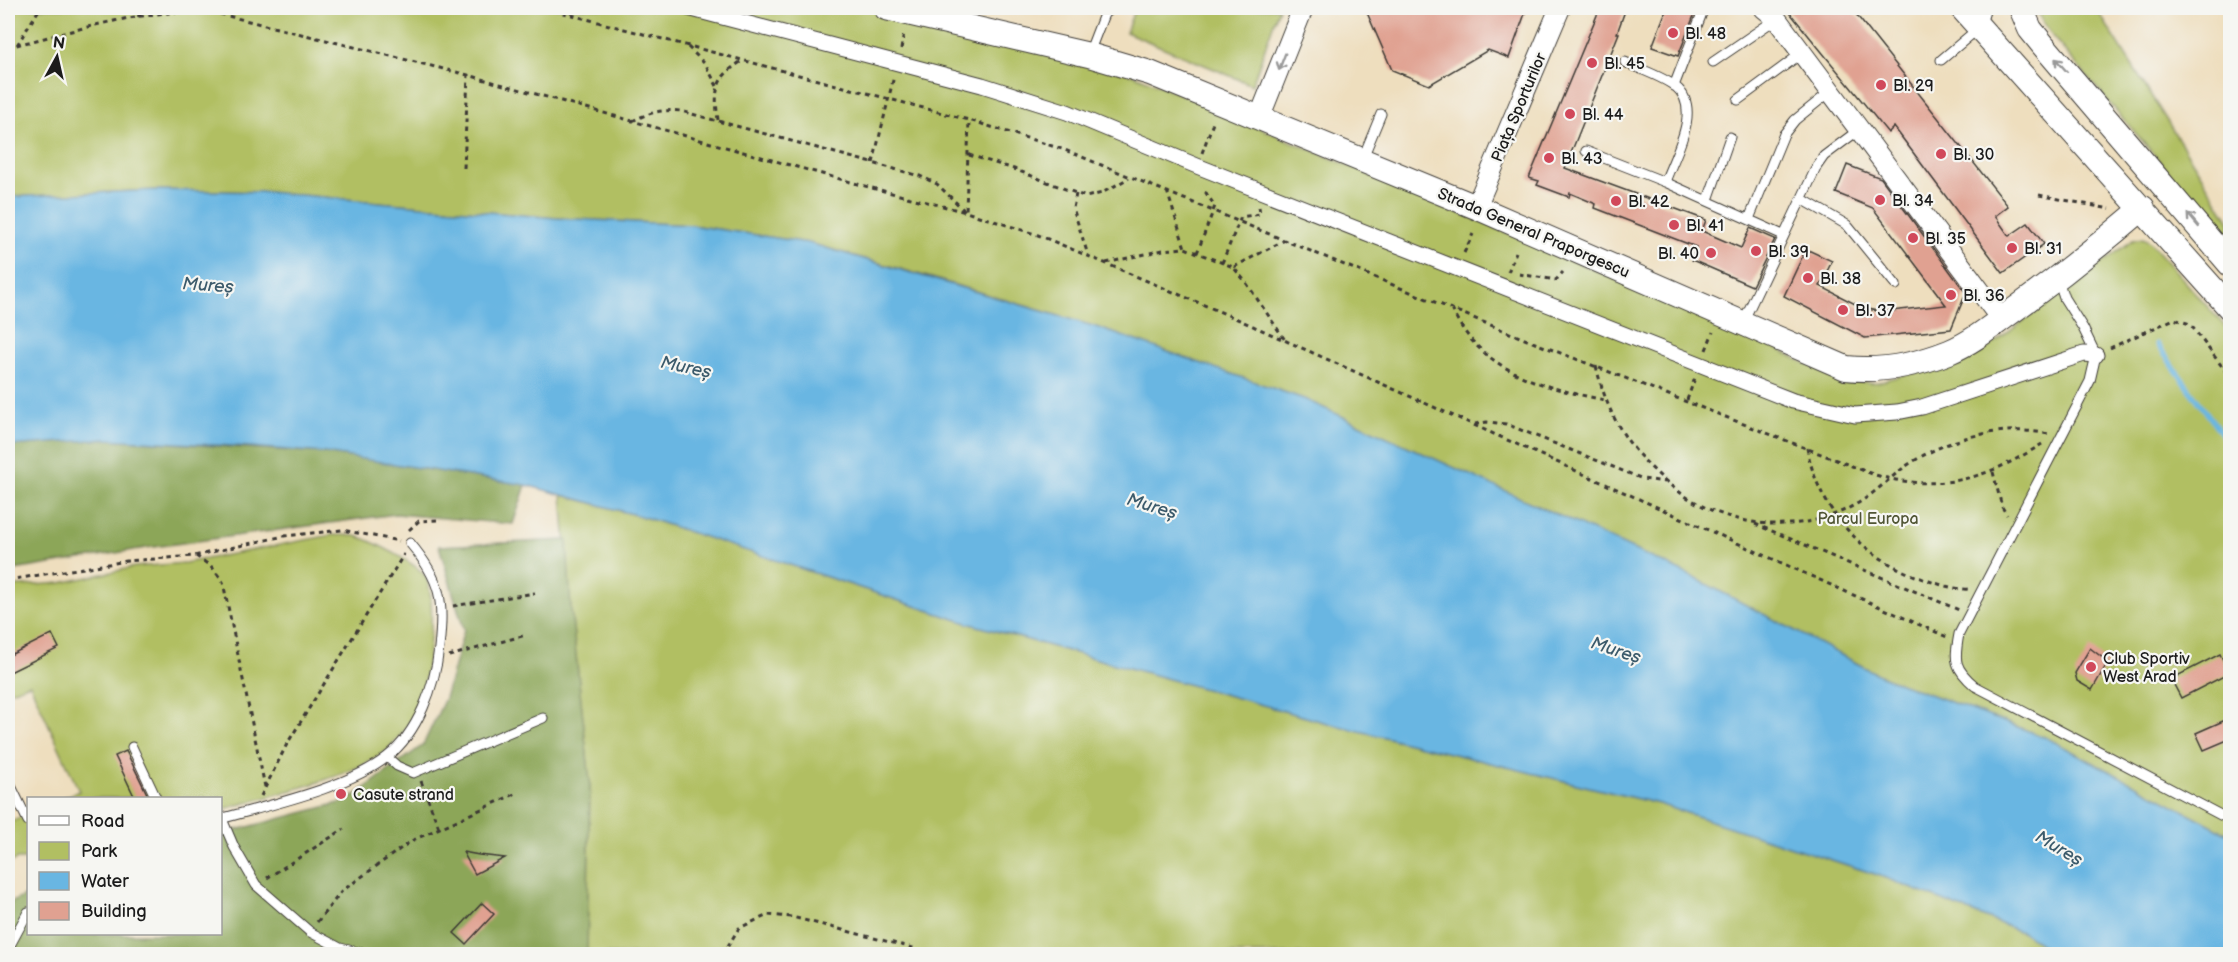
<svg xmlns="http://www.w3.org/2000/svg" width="2238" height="962" font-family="'Balsamiq Sans',sans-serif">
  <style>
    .green { fill: #b1bf62; stroke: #666e3f; stroke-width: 1.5 }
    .forest { fill: #8ca658; stroke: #54613a; stroke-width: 1.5 }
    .water { fill: #69b6e2; stroke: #42697f; stroke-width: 1.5 }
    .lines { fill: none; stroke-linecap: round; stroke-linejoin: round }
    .stream { stroke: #69b6e2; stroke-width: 5 }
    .building { fill: #e0a191 }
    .service-casing { stroke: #3c3934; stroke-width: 11 }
    .pedestrian-casing { stroke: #3c3934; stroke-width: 17 }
    .minor-casing { stroke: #3c3934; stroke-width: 22 }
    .tertiary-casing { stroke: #3c3934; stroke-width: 26 }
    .path { stroke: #3c3934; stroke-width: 3; stroke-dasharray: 4.5 4.5; stroke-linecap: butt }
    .service { stroke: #fff; stroke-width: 9 }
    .pedestrian { stroke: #fff; stroke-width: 15 }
    .minor { stroke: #fff; stroke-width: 20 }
    .tertiary { stroke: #fff; stroke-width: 24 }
    .oneway { stroke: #999 }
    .poi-dot { fill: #d1495b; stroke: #f6f6f2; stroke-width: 2 }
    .labels { text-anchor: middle; stroke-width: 4.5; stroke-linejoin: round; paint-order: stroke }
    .poi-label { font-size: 16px; fill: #1c1c1c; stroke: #f6f6f2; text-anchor: start }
    .street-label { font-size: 16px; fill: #1c1c1c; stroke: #f6f6f2 }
    .park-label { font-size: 16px; fill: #505534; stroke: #f6f6f2 }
    .water-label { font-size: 18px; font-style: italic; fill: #3b5a6b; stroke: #f6f6f2 }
  </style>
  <rect width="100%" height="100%" fill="#f6f6f2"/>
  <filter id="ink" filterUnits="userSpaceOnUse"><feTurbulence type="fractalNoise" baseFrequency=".0167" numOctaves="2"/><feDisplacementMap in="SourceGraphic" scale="12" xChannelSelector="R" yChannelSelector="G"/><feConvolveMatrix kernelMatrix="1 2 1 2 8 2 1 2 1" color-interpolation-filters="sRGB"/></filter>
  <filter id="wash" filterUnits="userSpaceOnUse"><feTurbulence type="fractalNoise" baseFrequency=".008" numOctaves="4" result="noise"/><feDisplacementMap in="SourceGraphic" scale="24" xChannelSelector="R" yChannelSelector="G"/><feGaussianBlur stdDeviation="1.35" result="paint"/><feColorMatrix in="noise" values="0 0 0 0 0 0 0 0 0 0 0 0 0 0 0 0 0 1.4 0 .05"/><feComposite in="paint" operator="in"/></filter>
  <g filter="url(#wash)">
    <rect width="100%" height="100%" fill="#eedebe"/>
    <path class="green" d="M 8,8 L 868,8 L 1135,75 L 1762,341 C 1798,358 1839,387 1879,382 L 1983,351 L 2133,240 L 2143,238 L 2149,241 L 2230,332 L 2230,835 L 2047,738 L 1881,676 L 1687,574 L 1304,399 L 1093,326 L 932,278 L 809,243 L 691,225 L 556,218 L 268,192 L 157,190 L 8,197 Z
      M 1135,8 L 1279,8 L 1252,85 L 1126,32 Z
      M 2034,8 L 2096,8 L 2230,221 L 2230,243 L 2052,36 Z
      M 562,495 L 647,518 L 967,623 L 1331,724 L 1659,804 L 1878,875 L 2024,933 L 2055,954 L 587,954 L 590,782 L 571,610 Z
      M 332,535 C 341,536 352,534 359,537 C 374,542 418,564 425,576 C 439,601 427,679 418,706 C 412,722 399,738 387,750 C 358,776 261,798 221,810 L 220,798 L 63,798 L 79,791 L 30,684 L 8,692 L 8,587 L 61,583 L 135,567 L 185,563 Z
      M 28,814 L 28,859 L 17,859 L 8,864 L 8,823 Z"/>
    <path class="forest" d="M 106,439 L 325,453 L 526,485 L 513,524 L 396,514 L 146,548 L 8,571 L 8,446 Z
      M 567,540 L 571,610 L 590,782 L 587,954 L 8,954 L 8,904 L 28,894 L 28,934 L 220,934 L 221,834 L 347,801 L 423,745 L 445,698 L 464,630 L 439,546 Z"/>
    <path class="water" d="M 157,190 L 268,192 L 556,218 L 691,225 L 809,243 L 1093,326 L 1304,399 L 1687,574 L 1881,676 L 2047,738 L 2230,835 L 2230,954 L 2055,954 L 2024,933 L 1878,875 L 1659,804 L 1331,724 L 967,623 L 647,518 L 526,485 L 325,453 L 251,447 L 106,439 L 8,446 L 8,197 Z"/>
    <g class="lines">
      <path class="stream" d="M 2157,344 L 2230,445"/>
    </g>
    <g id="blocks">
      <path class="building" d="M 1365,8 L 1527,8 L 1509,58 L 1488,50 L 1429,85 L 1392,70 Z
        M 1600,8 L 1626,8 L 1617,33 L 1619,33 L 1565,168 L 1706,220 L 1702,231 L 1741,248 L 1750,228 L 1775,239 L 1752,286 L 1692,260 L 1696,247 L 1595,208 L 1596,204 L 1570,193 L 1569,197 L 1537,185 L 1539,181 L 1529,178 Z
        M 1667,8 L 1697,8 L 1678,56 L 1652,47 Z
        M 1786,8 L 1851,8 L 2008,206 L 1995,216 L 2009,236 L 2028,223 L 2044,244 L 2003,273 L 1894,127 L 1888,133 Z
        M 1847,165 L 1881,178 L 1966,293 L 1951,329 L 1865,338 L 1784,296 L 1806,249 L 1832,261 L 1820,286 L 1863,308 L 1882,312 L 1946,305 L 1873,208 L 1836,193 Z
        M 52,634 L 59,648 L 8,673 L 8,656 Z
        M 2090,648 L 2108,662 L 2092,690 L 2077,681 L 2075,673 Z
        M 2220,654 L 2230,673 L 2181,698 L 2171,679 Z
        M 2230,718 L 2230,739 L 2204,750 L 2196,733 Z
        M 126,751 L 149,798 L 135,798 L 115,756 Z
        M 463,852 L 479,855 L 505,858 L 475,874 Z
        M 482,903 L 494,914 L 466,944 L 454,933 Z"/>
    </g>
  </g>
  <g filter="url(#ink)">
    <use href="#blocks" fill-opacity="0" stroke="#3c3934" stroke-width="1.5"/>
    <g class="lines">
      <defs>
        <path id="service" d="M 1089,53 L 1106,9 L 1102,8
          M 1941,60 L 1980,27 L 1986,8
          M 1625,62 C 1641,70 1662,76 1676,87 C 1703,109 1674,156 1665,182 L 1783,235
          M 1713,62 L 1776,19
          M 1674,86 L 1704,8
          M 1738,100 L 1802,53
          M 1586,151 L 1665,182
          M 1362,160 L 1381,114
          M 1802,199 L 1847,225 L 1896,285
          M 1708,200 L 1730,137
          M 1749,219 L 1784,134 L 1795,120 L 1831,91
          M 2058,280 L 2064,298 L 2083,328 L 2096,355 L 2090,381 L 1959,634 C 1954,661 1954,668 1975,686 L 2230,820
          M 1743,322 L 1817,166 L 1824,156 L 1860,129
          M 132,747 L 156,798
          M 387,757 L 397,766 L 413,773 L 543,718
          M 8,780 L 28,821
          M 220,819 C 269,805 348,788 387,757 C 418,733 435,686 439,648 C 444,601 442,581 410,543
          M 222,819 L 234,847 L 256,885 L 310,932 L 340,948 L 367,954
          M 8,949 L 28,912"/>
        <path id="pedestrian" d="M 688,8 L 982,85 L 1067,112 L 1197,166 L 1793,401 L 1855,415 L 1897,412 L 1922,407 L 2084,354 L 2096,355
          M 1106,9 L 1106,8"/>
        <path id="minor" d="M 1764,8 L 1775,17 L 2001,319
          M 1260,116 L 1303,8
          M 1476,207 L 1560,8"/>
        <path id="tertiary" d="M 886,8 L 1089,55 L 1150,73 L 1476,207 L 1846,368 C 1882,372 1916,365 1949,352 C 1973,342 1993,325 2014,310 C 2058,278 2101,244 2143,208
          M 1962,8 L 2230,308
          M 2021,8 L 2030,29 L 2043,45 L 2230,264"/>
      </defs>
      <use href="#service" class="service-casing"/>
      <use href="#pedestrian" class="pedestrian-casing"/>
      <use href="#minor" class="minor-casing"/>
      <use href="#tertiary" class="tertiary-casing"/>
      <path class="path" d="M 545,8 L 969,120 L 1065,150 L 1522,338 L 1875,475 C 1939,493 1987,479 2042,444
        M 138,17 L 143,8
        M 17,45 L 40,8
        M 8,47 C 77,31 149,5 220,14 L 468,75 L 872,188 L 966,212 L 1038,235 L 1235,318 L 1947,637
        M 688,47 L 706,65 L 717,86
        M 901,49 L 904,33
        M 718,120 C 714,90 715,78 742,61
        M 632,121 C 649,113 661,109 681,111 L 920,176 L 937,184 L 966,212 L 969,120
        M 1202,153 L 1214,120
        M 969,155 L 1014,169 L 1086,197 L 1102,193 L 1129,178
        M 873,163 L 894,76
        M 464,168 L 468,75
        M 1167,191 L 1185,248
        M 1076,194 L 1073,208 L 1088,255
        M 2039,195 L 2110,209
        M 1197,253 L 1215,206 L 1206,193 L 1209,188
        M 1464,253 L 1473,234
        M 1106,263 L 1163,250 L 1185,248 L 1233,267 L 1245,281 L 1285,340
        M 1222,263 L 1241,217 L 1260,214 L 1259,207
        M 1234,267 L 1285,240
        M 1508,272 L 1516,252
        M 1519,274 L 1556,280 L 1563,272
        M 1452,309 C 1479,371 1544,388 1605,400
        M 2110,348 L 2174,319 L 2190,324 L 2230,377
        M 1706,350 L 1713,332
        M 1596,366 C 1608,417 1628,449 1668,483 C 1721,529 1803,539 1863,500 C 1878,490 1891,477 1906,466 C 1947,438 2000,424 2049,434
        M 1687,400 L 1695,378
        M 1475,424 L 1487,422 L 1506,424 L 1643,479 L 1666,482
        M 1807,448 C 1819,514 1867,561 1929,581 C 1942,585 1956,590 1970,589
        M 1993,472 L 2002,507 L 2007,515
        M 1755,524 L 1959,610
        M 409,530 L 419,521 L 437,520
        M 196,556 L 212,567 L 223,582 L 265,787
        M 8,580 L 127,561 L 194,556 L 284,536 L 342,530 L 399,541
        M 453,606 L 535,593
        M 449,656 L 526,635
        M 421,781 L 439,828
        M 261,796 L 287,744 L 404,554
        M 267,878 L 344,829
        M 317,922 L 342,891 L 411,841 L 517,793
        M 723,954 L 739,928 L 768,915 L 792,917 L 913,948 L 925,954"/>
      <use href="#service" class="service"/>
      <use href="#pedestrian" class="pedestrian"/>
      <use href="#minor" class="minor"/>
      <use href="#tertiary" class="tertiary"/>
    </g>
    <defs><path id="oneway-shaft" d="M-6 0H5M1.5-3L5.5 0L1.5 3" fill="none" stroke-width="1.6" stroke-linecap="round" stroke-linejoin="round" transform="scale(1.5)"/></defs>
    <g class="oneway">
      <use href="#oneway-shaft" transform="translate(1282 62) rotate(111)"/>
      <use href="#oneway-shaft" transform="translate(2061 65) rotate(-132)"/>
      <use href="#oneway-shaft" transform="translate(2193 220) rotate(-130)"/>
    </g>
  </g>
  <g class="poi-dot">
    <circle cx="1673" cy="33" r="6"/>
    <circle cx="1592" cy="63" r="6"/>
    <circle cx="1881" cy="85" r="6"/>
    <circle cx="1570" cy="114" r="6"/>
    <circle cx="1941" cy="154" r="6"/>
    <circle cx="1549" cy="158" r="6"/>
    <circle cx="1880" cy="200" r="6"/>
    <circle cx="1616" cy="201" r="6"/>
    <circle cx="1674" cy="225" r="6"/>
    <circle cx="1913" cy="238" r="6"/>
    <circle cx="2012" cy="248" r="6"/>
    <circle cx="1756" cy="251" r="6"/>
    <circle cx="1711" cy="253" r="6"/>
    <circle cx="1808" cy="278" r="6"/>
    <circle cx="1951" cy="295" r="6"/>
    <circle cx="1843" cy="310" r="6"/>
    <circle cx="2091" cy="667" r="6"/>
    <circle cx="341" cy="794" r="6"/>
  </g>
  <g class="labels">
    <g class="poi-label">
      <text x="1685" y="39">Bl. 48</text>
      <text x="1604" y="69">Bl. 45</text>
      <text x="1893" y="91">Bl. 29</text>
      <text x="1582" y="120">Bl. 44</text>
      <text x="1953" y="160">Bl. 30</text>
      <text x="1561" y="164">Bl. 43</text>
      <text x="1892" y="206">Bl. 34</text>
      <text x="1628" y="207">Bl. 42</text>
      <text x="1686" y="231">Bl. 41</text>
      <text x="1925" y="244">Bl. 35</text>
      <text x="2024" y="254">Bl. 31</text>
      <text x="1768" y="257">Bl. 39</text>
      <text x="1699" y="259" text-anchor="end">Bl. 40</text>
      <text x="1820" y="284">Bl. 38</text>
      <text x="1963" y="301">Bl. 36</text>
      <text x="1855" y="316">Bl. 37</text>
      <text x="2103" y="664">Club Sportiv<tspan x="2103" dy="18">West Arad</tspan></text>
      <text x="353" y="800">Casute strand</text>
    </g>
    <g class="street-label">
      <text transform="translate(1518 107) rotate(-67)" y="6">Piața Sporturilor</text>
      <text transform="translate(1534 232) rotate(23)" y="6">Strada General Praporgescu</text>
    </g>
    <g class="park-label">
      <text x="1868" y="524">Parcul Europa</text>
    </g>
    <g class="water-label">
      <text transform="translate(208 285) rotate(4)" y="6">Mureș</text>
      <text transform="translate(686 367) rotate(12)" y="6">Mureș</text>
      <text transform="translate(1152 506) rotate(17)" y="6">Mureș</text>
      <text transform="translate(1616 650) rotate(18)" y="6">Mureș</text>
      <text transform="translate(2059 848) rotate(31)" y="6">Mureș</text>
    </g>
  </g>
  <rect width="2238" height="962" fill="none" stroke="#f6f6f2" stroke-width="30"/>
  <rect x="27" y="797" width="195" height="138" fill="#f6f6f2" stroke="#9f9f9c" stroke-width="1.5"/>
  <rect x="39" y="816" width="30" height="9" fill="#ffffff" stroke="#9f9f9c" stroke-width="1.5"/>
  <text x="81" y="827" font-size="18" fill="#1c1c1c">Road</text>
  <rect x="39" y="842" width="30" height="18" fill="#b1bf62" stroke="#9f9f9c" stroke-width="1.5"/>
  <text x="81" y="857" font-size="18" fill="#1c1c1c">Park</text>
  <rect x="39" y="872" width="30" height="18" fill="#69b6e2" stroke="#9f9f9c" stroke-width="1.5"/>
  <text x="81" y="887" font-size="18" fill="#1c1c1c">Water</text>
  <rect x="39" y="902" width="30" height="18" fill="#e0a191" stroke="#9f9f9c" stroke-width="1.5"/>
  <text x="81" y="917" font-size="18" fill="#1c1c1c">Building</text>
  <g transform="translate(57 57) rotate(8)" stroke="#f6f6f2" stroke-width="4.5" paint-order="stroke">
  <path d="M0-4.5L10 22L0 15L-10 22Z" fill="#1c1c1c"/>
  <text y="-9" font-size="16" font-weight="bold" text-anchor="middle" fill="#1c1c1c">N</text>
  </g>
</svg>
